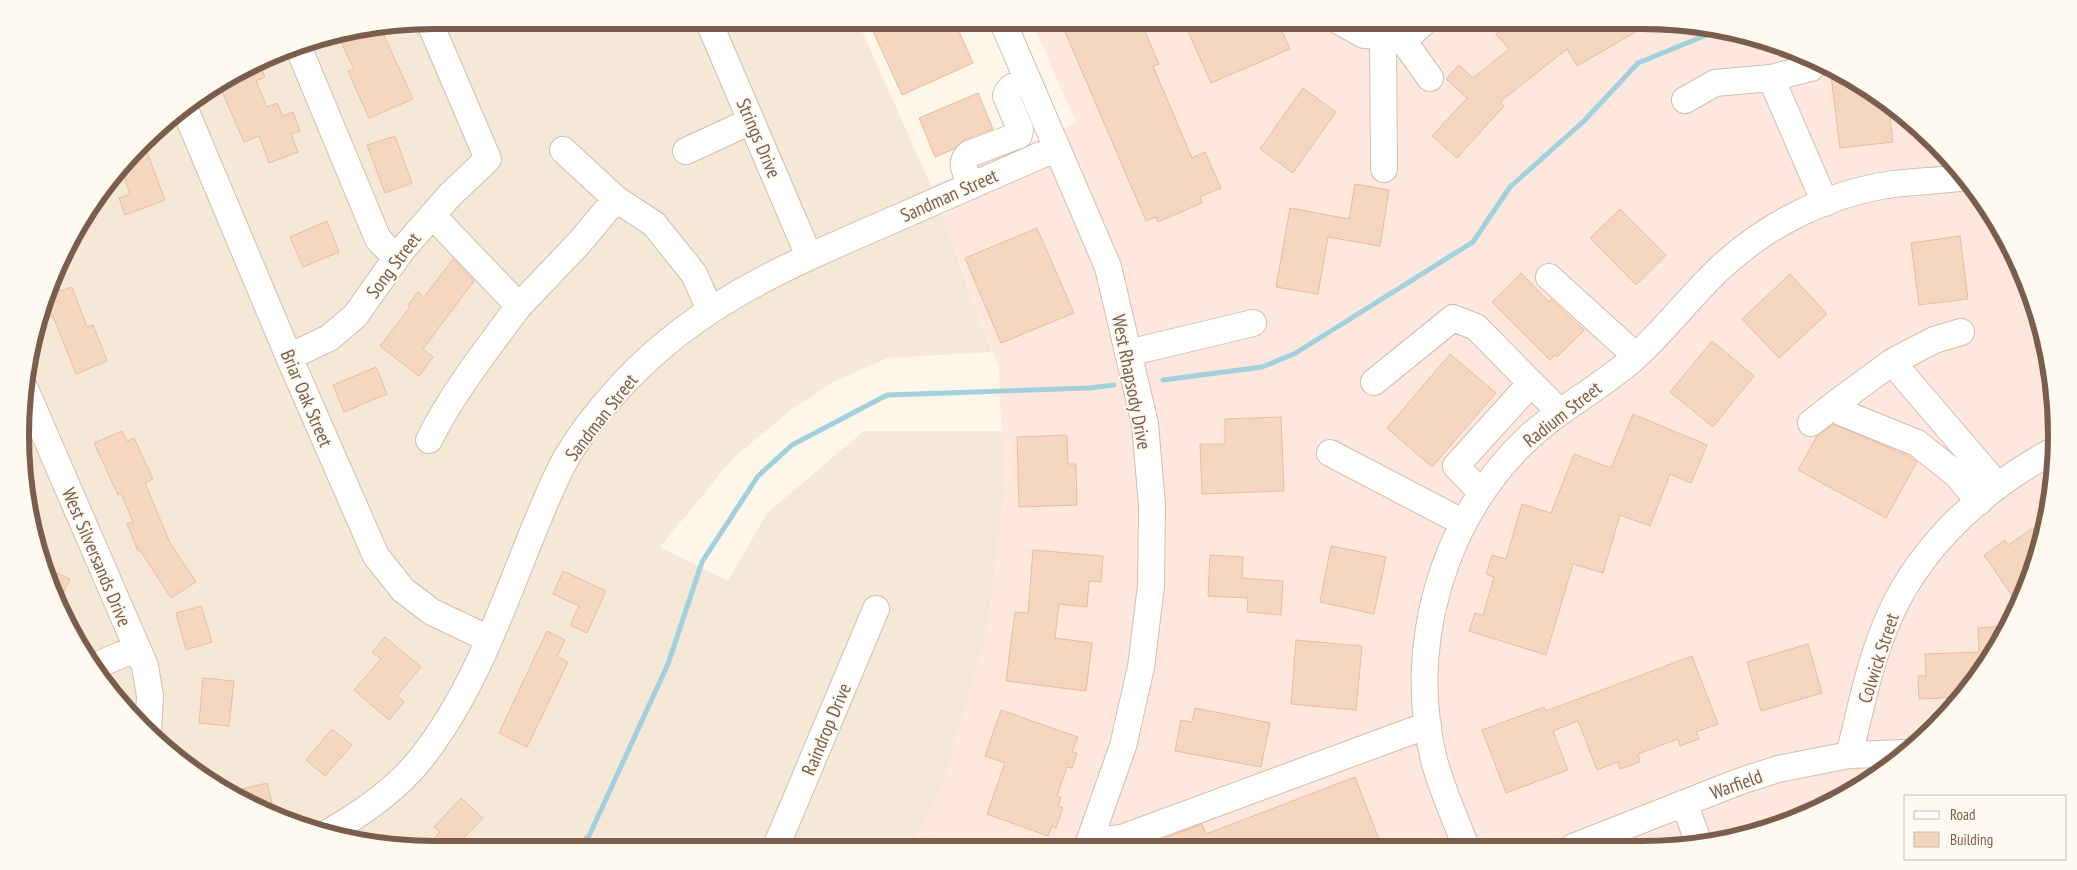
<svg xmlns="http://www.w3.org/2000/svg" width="2077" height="870" font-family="'PT Sans Narrow',sans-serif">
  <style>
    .residential { fill: #f6e8d7 }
    .commercial { fill: #fee8dd }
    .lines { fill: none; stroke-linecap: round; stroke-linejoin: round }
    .stream { stroke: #a1d1dc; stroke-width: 5 }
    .building { fill: #f5d6bf; stroke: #e8bc9f }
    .minor-casing { stroke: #d1bead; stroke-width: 28 }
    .minor { stroke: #fff; stroke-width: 26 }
    .labels { text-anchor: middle; stroke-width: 4; stroke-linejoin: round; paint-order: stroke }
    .street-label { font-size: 19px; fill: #7a5d4a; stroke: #fffaf1 }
    .rim { fill: none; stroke: #7a5d4a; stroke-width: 6 }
  </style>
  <rect width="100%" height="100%" fill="#fef6e9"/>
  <path class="residential" d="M 435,20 L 857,20 L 931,186 L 992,352 L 888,358 L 833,382 L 791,410 L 734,457 L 660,547 L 728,581 L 767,513 L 864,431 L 1002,431 L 1004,496 L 987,633 L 943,784 L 909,849 L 435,850 L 301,828 L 228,795 L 162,747 L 75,642 L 28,516 L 20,435 L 28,354 L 75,228 L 162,123 L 228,75 L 301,42 Z"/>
  <path class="commercial" d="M 1031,20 L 1642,20 L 1776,42 L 1850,76 L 1916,123 L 1971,183 L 2014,252 L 2043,328 L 2056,408 L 2053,489 L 2035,569 L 1971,687 L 1895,764 L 1801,818 L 1696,846 L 909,849 L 943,784 L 987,633 L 1004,496 L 999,368 L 931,186 L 1076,123 Z"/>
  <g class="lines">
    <path class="stream" d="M 1163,380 L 1262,367 L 1294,354 L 1473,242 L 1510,187 L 1584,121 L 1638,63 L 1714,32
      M 574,850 L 589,836 L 668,664 L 702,562 L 758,476 L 792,445 L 887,395 L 1089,388 L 1114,385"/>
  </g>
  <path class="building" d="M 868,20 L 954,20 L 973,63 L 902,95 Z
    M 1060,20 L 1140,20 L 1159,64 L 1153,66 L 1192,158 L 1205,152 L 1221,188 L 1200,197 L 1202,203 L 1158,222 L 1155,217 L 1146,221 Z
    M 1183,20 L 1277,20 L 1290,49 L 1211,83 Z
    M 1514,20 L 1642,20 L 1653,22 L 1577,66 L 1567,49 L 1500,102 L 1504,106 L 1457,158 L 1432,136 L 1467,98 L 1446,79 L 1459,65 L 1473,78 L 1509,49 L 1496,34 Z
    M 381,29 L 413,99 L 369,118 L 348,71 L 354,69 L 338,36 Z
    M 258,62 L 265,77 L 256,81 L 267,107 L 277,103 L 283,116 L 293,112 L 300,131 L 291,134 L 298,152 L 269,163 L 259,136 L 244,142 L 218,82 L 228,75 Z
    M 1830,67 L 1850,76 L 1888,103 L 1893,142 L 1840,148 Z
    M 1303,88 L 1336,112 L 1293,173 L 1260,149 Z
    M 978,93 L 993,129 L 964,140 L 954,149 L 935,157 L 919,118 Z
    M 395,136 L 412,183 L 385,193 L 367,145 Z
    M 144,144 L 165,200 L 125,215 L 119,198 L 130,194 L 122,171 Z
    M 1355,184 L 1389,190 L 1380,246 L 1328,237 L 1318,294 L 1276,287 L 1290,208 L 1349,219 Z
    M 1620,209 L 1666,255 L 1636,285 L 1590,238 Z
    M 327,221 L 339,252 L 303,267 L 290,237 Z
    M 1037,228 L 1074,313 L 1001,343 L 965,258 Z
    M 1960,236 L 1968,299 L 1919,305 L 1911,243 Z
    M 453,259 L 474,281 L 423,349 L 433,357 L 419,376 L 380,346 L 410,307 L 408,305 L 418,292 L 424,297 Z
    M 1521,273 L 1549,302 L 1551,299 L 1584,330 L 1557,357 L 1555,355 L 1550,360 L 1492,302 Z
    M 1790,274 L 1827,314 L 1779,358 L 1742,319 Z
    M 56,279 L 60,291 L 72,287 L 87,327 L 93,325 L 107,361 L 76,374 L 53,316 L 41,320 Z
    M 1712,341 L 1754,376 L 1713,427 L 1670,392 Z
    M 1450,354 L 1496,393 L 1432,467 L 1387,428 Z
    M 376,367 L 387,394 L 344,412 L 333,385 Z
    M 1633,414 L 1707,445 L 1691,483 L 1670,474 L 1650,526 L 1620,515 L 1603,573 L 1573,564 L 1546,655 L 1469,631 L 1475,613 L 1483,615 L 1494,577 L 1486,574 L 1492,555 L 1506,559 L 1522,504 L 1551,513 L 1574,454 L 1611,468 Z
    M 1281,417 L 1284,491 L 1202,494 L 1200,444 L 1225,444 L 1225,419 Z
    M 1834,424 L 1908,456 L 1917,462 L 1886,518 L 1798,470 L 1817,436 Z
    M 122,431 L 127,441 L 134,438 L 153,479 L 145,483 L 170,543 L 196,582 L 171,598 L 140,550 L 138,551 L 127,524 L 133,522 L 121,493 L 118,495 L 94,443 Z
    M 1067,435 L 1068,464 L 1076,464 L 1077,505 L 1019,507 L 1017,437 Z
    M 2033,528 L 2042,539 L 2035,569 L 2024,589 L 2013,597 L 1984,555 L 2005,540 L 2008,545 Z
    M 1331,546 L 1386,557 L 1374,614 L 1320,602 Z
    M 1033,550 L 1103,556 L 1101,582 L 1089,581 L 1087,607 L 1059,604 L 1055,638 L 1092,643 L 1086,691 L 1006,681 L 1015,612 L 1028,613 Z
    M 1210,555 L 1243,557 L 1242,578 L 1283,581 L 1281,615 L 1247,612 L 1248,598 L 1208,596 Z
    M 48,569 L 70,579 L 60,600 L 54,584 Z
    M 563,571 L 606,591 L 587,633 L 570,625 L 579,606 L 553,594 Z
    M 201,606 L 212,642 L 186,650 L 176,613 Z
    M 2004,626 L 1971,687 L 1962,697 L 1919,699 L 1918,676 L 1926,676 L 1925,654 L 1979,652 L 1978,628 Z
    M 547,631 L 565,640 L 557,657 L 568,662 L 527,747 L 499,733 Z
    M 385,637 L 421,667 L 397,696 L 404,702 L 389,720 L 354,690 L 381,659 L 372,652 Z
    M 1296,640 L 1362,646 L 1356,710 L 1291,704 Z
    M 1808,644 L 1822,693 L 1761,711 L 1747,662 Z
    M 1692,656 L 1718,724 L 1696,732 L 1699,739 L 1680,746 L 1678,739 L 1638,754 L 1640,762 L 1620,769 L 1618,762 L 1597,770 L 1578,721 L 1553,731 L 1568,770 L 1506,793 L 1482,730 L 1544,707 L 1546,711 Z
    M 203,678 L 234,681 L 229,726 L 199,723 Z
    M 1195,708 L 1270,723 L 1261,767 L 1175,751 L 1181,720 L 1192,722 Z
    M 1001,710 L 1078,737 L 1072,752 L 1077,753 L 1072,768 L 1067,767 L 1057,796 L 1061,798 L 1058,806 L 1063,808 L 1056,828 L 1052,826 L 1048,836 L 987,814 L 1005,763 L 985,756 Z
    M 332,729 L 352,745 L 325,776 L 306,760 Z
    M 1355,777 L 1382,847 L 1157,848 L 1155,842 L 1202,824 L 1206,834 Z
    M 267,783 L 273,807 L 261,810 L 226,793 Z
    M 461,798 L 483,818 L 453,850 L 425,848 L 440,832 L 434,827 Z"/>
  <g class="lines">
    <defs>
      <path id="minor" d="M 708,20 L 809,256
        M 1002,20 L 1108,267 L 1145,424 L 1152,505 L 1151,586 L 1141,667 L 1123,746 L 1087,848
        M 1337,20 L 1364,35 L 1400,36 L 1412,33 L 1426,20
        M 1383,35 L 1384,169
        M 1400,36 L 1430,78
        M 297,44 L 378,239 L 396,258
        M 1771,78 L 1825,203
        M 1685,100 L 1715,83 L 1771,78 L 1811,68
        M 184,107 L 289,357 L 376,556 L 403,590 L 432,612 L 489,639
        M 563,150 L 616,199
        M 686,151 L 751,121
        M 971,185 C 967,174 958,163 969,154 L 1019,135 L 1020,129 L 1006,96 C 1009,85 1019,84 1028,81
        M 432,215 L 519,306 L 579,243 L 616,199 L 654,224 L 694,274 L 710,310
        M 1549,277 L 1636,356
        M 1961,332 L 1934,340 L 1892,362 L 1998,486
        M 1128,353 L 1253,323
        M 289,357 L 329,338 L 355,316 L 402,250 L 450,195 L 488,159 L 429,21
        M 1892,362 L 1835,404 L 1843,413 L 1917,443 L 1957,475 L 1979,502
        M 1374,382 L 1453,318 L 1476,327 L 1531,383
        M 25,389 L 145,666 L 150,696 L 148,730
        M 1811,423 L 1835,404
        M 429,440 C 453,392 487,349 519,306
        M 1330,453 L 1464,523
        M 1482,493 L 1456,466 L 1531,383 L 1560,412
        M 95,666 L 137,648
        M 1849,755 C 1860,713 1868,668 1885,627 C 1915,550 1982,488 2055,450
        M 1684,803 L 1700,846
        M 329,832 C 361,814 395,790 419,761 C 485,679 512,573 556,478 C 569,449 591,420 612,396 C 686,310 777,270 879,226 C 938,200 997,174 1057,148
        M 1090,841 L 1122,838 L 1428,725
        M 1466,847 C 1455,818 1442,790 1434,760 C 1406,646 1442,519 1528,438 C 1560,408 1600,388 1633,359 C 1664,331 1688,299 1717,271 C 1765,225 1828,193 1894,184 C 1918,181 1942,181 1966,177
        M 1573,847 L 1738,782 L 1778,769 L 1849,755 L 1906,753
        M 775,849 L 876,609"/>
    </defs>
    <use href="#minor" class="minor-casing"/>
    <use href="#minor" class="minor"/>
  </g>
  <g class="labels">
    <g class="street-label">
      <text transform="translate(759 138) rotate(67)" y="7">Strings Drive</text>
      <text transform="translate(949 195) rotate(-24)" y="7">Sandman Street</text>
      <text transform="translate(393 265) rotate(-53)" y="7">Song Street</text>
      <text transform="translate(1132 382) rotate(79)" y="7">West Rhapsody Drive</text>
      <text transform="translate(307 398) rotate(67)" y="7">Briar Oak Street</text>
      <text transform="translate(1562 414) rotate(-38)" y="7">Radium Street</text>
      <text transform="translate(601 417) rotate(-52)" y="7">Sandman Street</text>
      <text transform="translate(97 557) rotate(67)" y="7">West Silversands Drive</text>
      <text transform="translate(1878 658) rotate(-72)" y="7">Colwick Street</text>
      <text transform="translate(826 729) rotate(-67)" y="7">Raindrop Drive</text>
      <text transform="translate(1736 784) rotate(-20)" y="7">Warfield</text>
    </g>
  </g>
  <path d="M0 0H2077V870H0ZM435 29H1642A406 406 0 0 1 2048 435V435A406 406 0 0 1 1642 841H435A406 406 0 0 1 29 435V435A406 406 0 0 1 435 29Z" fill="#fffaf1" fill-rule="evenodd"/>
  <path class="rim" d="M435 29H1642A406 406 0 0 1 2048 435V435A406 406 0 0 1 1642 841H435A406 406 0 0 1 29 435V435A406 406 0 0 1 435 29Z"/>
  <rect x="1904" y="795" width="162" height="65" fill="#fffaf1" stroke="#cabbae"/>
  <rect x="1914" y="811" width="25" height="8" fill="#ffffff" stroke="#cabbae"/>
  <text x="1950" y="820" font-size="15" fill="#7a5d4a">Road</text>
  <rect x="1914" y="832" width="25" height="15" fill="#f5d6bf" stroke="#cabbae"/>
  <text x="1950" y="845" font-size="15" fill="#7a5d4a">Building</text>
</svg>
